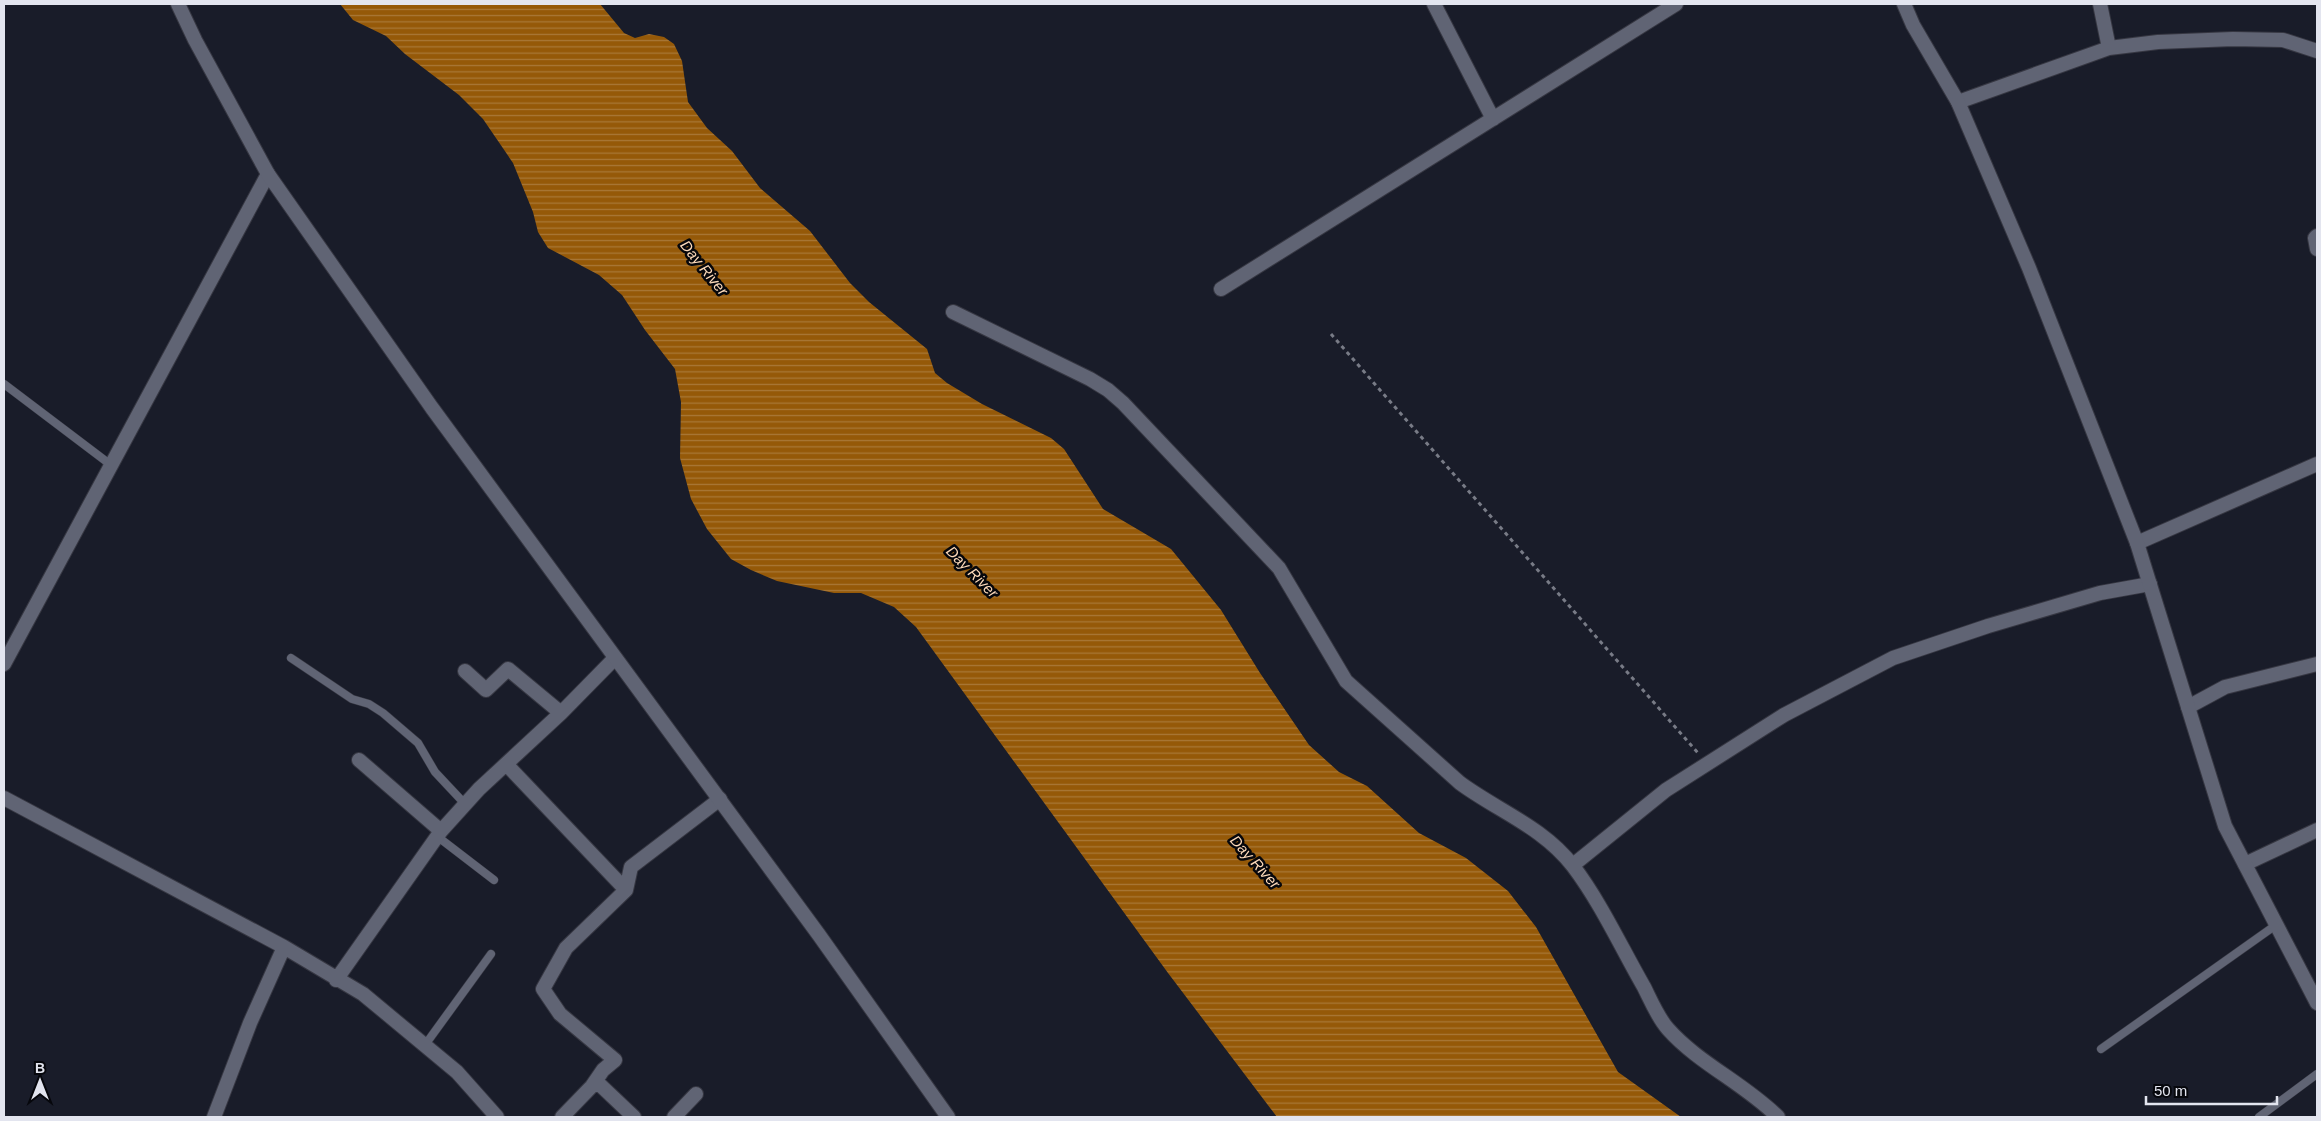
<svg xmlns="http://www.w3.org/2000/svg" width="2321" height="1121" font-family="Helvetica,sans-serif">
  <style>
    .water { fill: url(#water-rules) }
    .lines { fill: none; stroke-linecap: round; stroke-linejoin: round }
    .service-casing { stroke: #363742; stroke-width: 9 }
    .minor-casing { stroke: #363742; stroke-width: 16 }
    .tertiary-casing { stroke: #363742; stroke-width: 16 }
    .path { stroke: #787b86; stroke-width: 3; stroke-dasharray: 4 4; stroke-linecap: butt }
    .service { stroke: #606474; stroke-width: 8 }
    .minor { stroke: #606474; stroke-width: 14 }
    .tertiary { stroke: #606474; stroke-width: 14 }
    .labels { text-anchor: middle; stroke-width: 5; stroke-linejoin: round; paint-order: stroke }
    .water-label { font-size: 15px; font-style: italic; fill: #fcd9b9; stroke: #06070c }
  </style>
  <defs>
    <pattern id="water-rules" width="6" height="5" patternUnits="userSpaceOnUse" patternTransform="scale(1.25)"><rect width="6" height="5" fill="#955908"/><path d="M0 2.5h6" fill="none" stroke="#a97938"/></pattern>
  </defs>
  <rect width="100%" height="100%" fill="#191c29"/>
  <path class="water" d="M 340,4 L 600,4 L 624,33 L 635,38 L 649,34 L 664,37 L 674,44 L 682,61 L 688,102 L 707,128 L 732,151 L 760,188 L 810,231 L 850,283 L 869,302 L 927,349 L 935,373 L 947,383 L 982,404 L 1051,438 L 1064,449 L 1103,509 L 1171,549 L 1221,610 L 1260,673 L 1309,745 L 1339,772 L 1367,786 L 1419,833 L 1466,858 L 1508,891 L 1536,927 L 1618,1072 L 1681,1117 L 1277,1117 L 1168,973 L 916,627 L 894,607 L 861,593 L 834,593 L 777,581 L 751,570 L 731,559 L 707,529 L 691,499 L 680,458 L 681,402 L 675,369 L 645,330 L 622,295 L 599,275 L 548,248 L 538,232 L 533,212 L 513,163 L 483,119 L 459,95 L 405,54 L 386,36 L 353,20 Z"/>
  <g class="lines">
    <defs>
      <path id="service" d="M 4,384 L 111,465
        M 291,658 L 352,699 L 369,704 L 383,713 L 418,743 L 435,772 L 465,804
        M 438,837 L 494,880
        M 425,1045 L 491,954
        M 2101,1049 L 2276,925
        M 2259,1117 L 2317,1074"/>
      <path id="minor" d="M 1434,4 L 1493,119
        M 2100,4 L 2109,48
        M 1958,102 L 2109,48 L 2158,42 L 2233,39 L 2283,40 L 2317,51
        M 2317,236 L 2315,238 L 2317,249
        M 1221,289 L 1676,4
        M 953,312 L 1090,379 L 1108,390 L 1123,403 L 1279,568 L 1346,681 L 1460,783 C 1498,811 1543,827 1573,866 C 1601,903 1621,947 1644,987 C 1651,1001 1658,1018 1668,1029 C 1698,1063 1745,1084 1778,1117
        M 2137,543 L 2317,464
        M 4,664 L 268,174
        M 465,671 L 486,690 L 508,669 L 561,713
        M 2188,707 L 2225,687 L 2317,664
        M 359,760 L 441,831
        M 506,764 L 626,890
        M 4,798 L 284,947 L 363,994 L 457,1072 L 497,1117
        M 2245,864 L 2317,830
        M 1573,865 L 1666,790 L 1784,715 L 1893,658 L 1988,626 L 2100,593 L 2150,584
        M 336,980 L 441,831 L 479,789 L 561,713 L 615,658
        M 596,1081 L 634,1117
        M 214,1117 L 250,1023 L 284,947
        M 562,1117 L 592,1086 L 603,1070 L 615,1060 L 560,1014 L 543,989 L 566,948 L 626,890 L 631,867 L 720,799
        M 674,1117 L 696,1094"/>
      <path id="tertiary" d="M 178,4 L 195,40 L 268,174 L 432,408 L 819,935 L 948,1117
        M 1904,4 L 1913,25 L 1958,102 L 2029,268 L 2137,543 L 2225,826 L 2317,1003"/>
    </defs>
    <use href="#service" class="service-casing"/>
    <use href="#minor" class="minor-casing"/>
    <use href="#tertiary" class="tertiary-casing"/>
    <path class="path" d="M 1331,334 L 1698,753"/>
    <use href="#service" class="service"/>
    <use href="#minor" class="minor"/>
    <use href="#tertiary" class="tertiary"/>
  </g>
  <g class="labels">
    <g class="water-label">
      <text transform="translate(704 268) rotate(51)" y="5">Day River</text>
      <text transform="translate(972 572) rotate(45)" y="5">Day River</text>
      <text transform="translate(1255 862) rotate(48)" y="5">Day River</text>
    </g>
  </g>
  <rect width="2321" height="1121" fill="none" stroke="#e3e5ef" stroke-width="10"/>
  <g transform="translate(40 1081)" stroke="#06070c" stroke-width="4" paint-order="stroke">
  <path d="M0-4L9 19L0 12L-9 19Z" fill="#e3e5ef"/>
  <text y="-8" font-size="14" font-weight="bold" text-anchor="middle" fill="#e3e5ef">B</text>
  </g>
  <path d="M2146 1096v8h131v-8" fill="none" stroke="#e3e5ef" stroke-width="2.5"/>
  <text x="2154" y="1096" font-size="15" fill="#e3e5ef" stroke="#06070c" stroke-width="4" paint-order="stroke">50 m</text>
</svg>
